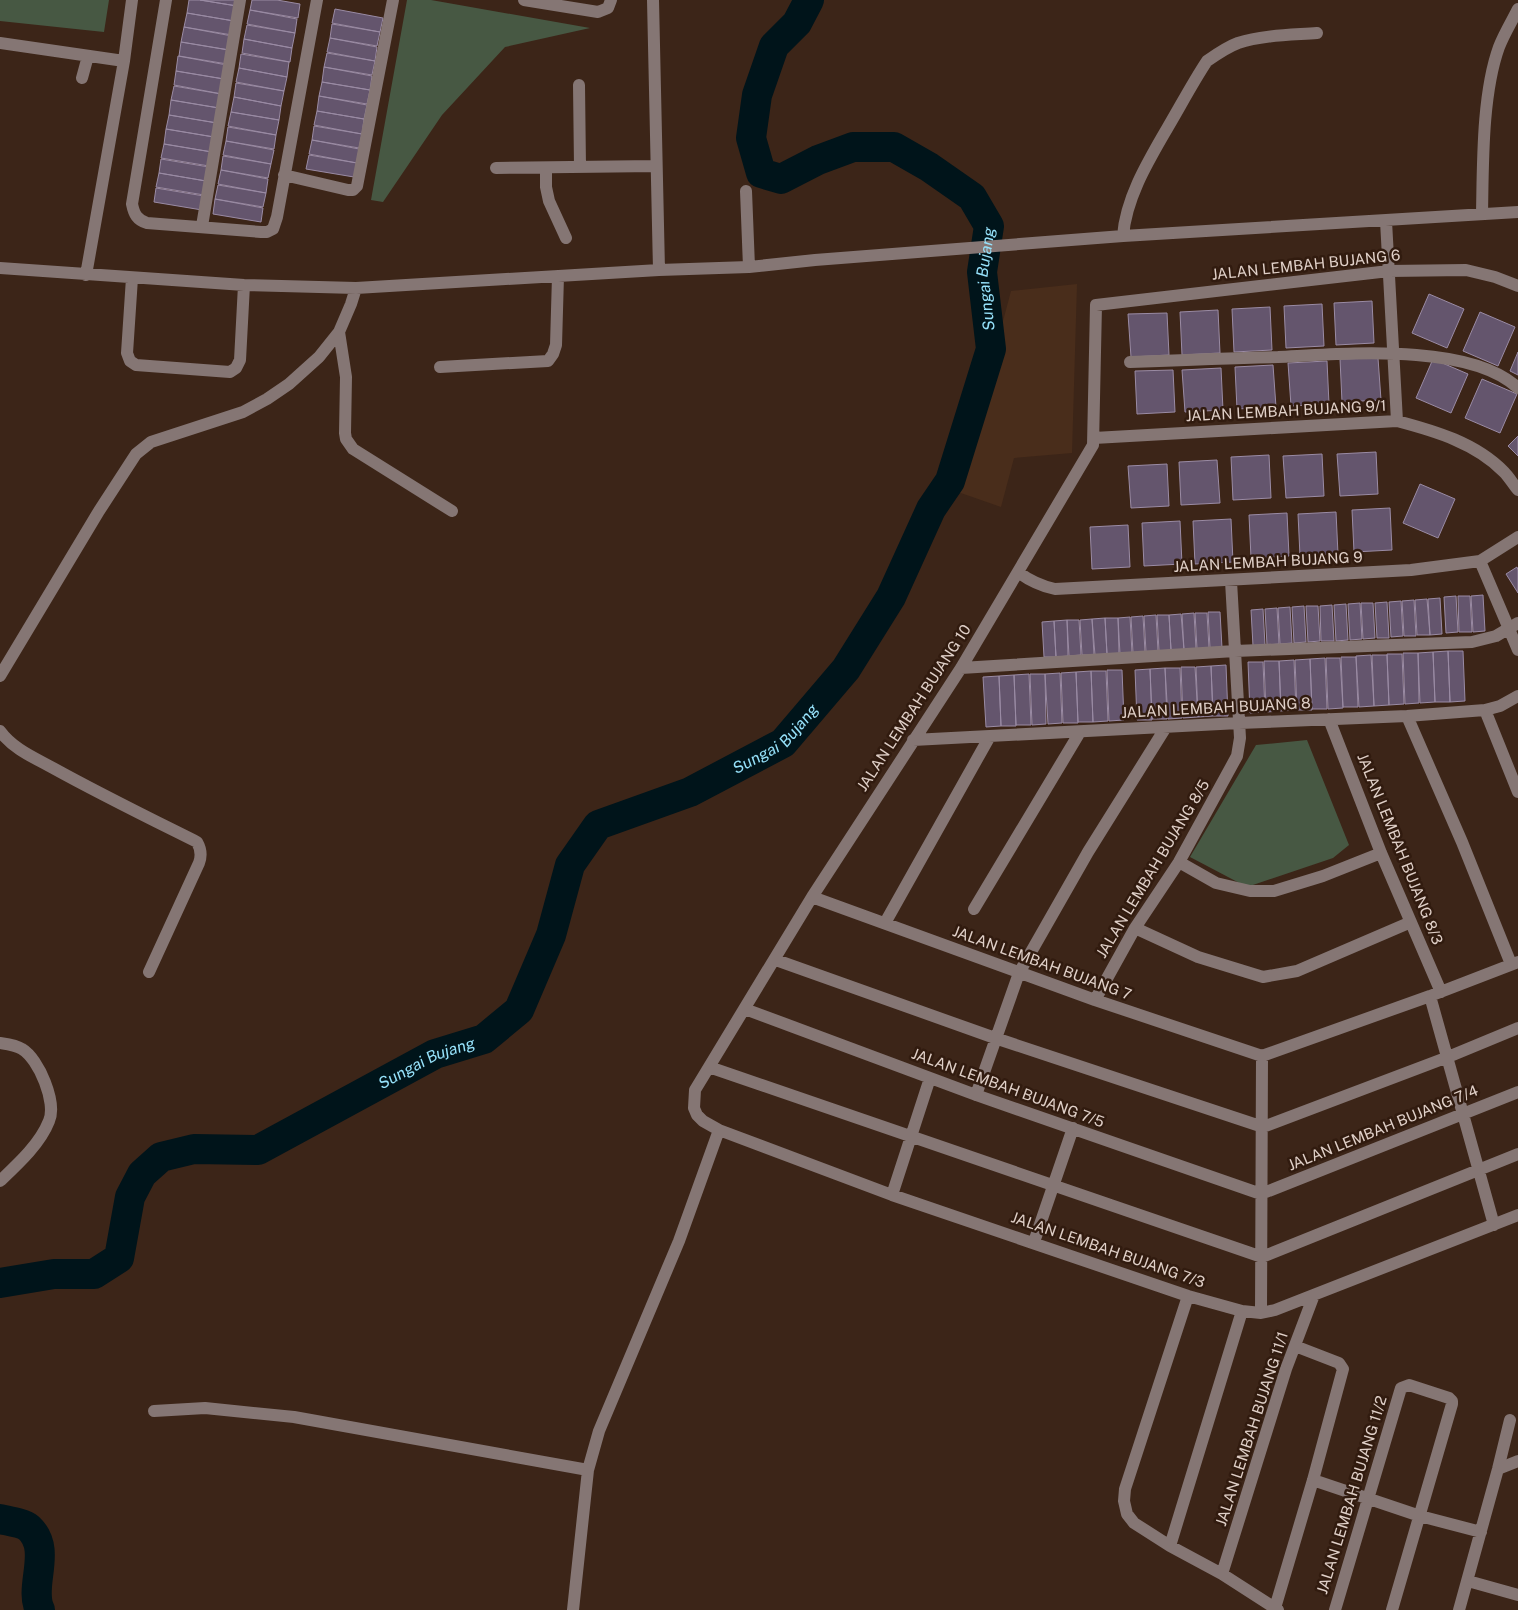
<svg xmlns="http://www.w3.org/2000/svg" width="1518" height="1610" font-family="'Public Sans',sans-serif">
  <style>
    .built { fill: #492d1b }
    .green { fill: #475843 }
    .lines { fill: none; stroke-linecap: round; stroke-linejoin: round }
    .river { stroke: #00141a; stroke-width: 30 }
    .building { fill: #64556d; stroke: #9a8ba4 }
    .minor { stroke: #857674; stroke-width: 12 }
    .labels { text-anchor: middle; stroke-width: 5; stroke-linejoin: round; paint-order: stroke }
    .street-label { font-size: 15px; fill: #e0d0c8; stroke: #311b0f }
    .water-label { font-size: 16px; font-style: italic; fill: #96e2fb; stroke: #311b0f }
  </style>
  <rect width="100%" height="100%" fill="#3c2518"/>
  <path class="built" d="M 1077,284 L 1072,453 L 1014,458 L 1001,507 L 958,492 L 1011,291 Z"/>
  <path class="green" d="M 0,0 L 109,0 L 104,32 L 0,21 Z
    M 407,0 L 431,0 L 590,28 L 505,47 L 442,115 L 383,202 L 371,200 Z
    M 1307,740 L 1349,845 L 1333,858 L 1247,887 L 1190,857 L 1256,745 Z"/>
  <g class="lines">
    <g class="river">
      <path id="s1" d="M 0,1283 L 54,1274 L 94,1274 L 119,1258 L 130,1197 L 142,1174 L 161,1157 L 194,1149 L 258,1150 L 435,1054 L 484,1039 L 519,1010 L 551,935 L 570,865 L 598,825 L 690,792 L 783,743 L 846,669 L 891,597 L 931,509 L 950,481 L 991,349 L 982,272 L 989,226 L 972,197 L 929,167 L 894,147 L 853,147 L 818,160 L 781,179 L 761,173 L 751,138 L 757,95 L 774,46 L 797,23 L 809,0"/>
      <path d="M 0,1519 C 8,1521 23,1523 29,1528 C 53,1550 28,1587 40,1610"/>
    </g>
  </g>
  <path class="building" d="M 189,0 L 200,0 L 237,6 L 234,21 L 187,13 Z
    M 200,0 L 238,0 L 237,6 Z
    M 252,0 L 277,0 L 300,4 L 298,18 L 250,10 Z
    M 335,9 L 383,18 L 380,32 L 332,23 Z
    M 250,10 L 297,19 L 295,33 L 247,24 Z
    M 187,13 L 234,21 L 232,35 L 184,27 Z
    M 332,24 L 380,32 L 377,46 L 330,38 Z
    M 247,25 L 295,33 L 292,48 L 244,39 Z
    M 184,27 L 232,36 L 229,50 L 181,42 Z
    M 330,38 L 377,47 L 375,61 L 327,52 Z
    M 244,39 L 292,48 L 290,62 L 242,53 Z
    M 181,42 L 229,50 L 227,64 L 179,56 Z
    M 327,53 L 375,61 L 372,75 L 324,67 Z
    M 241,54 L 289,62 L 287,77 L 239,68 Z
    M 178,56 L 227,65 L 224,79 L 176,71 Z
    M 324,67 L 372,76 L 370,90 L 322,82 Z
    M 239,68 L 287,77 L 284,91 L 236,82 Z
    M 176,71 L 224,79 L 222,94 L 174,85 Z
    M 322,82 L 370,90 L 367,104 L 319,96 Z
    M 236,83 L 284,91 L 281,106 L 234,97 Z
    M 174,86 L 221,94 L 219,108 L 171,100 Z
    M 319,96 L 367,105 L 364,119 L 317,111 Z
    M 234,97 L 281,106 L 279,120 L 231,112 Z
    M 171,100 L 219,108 L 217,123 L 169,115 Z
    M 317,111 L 364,119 L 362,134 L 314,125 Z
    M 231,112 L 279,120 L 276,135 L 228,126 Z
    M 169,115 L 217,123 L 214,137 L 166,129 Z
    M 314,126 L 362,134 L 359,148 L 312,140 Z
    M 228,127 L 276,135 L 274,149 L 226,141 Z
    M 166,129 L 214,137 L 212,152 L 164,144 Z
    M 312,140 L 359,149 L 357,163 L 309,154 Z
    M 226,141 L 274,150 L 271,164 L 223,155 Z
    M 164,144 L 212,152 L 209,166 L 161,158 Z
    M 309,155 L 357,163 L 354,177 L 306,169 Z
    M 223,156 L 271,164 L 268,178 L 221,170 Z
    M 161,159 L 209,167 L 206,181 L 159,173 Z
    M 221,170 L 268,179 L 266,193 L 218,184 Z
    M 159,173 L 206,181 L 204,195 L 156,187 Z
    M 218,185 L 266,193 L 263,207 L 215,199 Z
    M 156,188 L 204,196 L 202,210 L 154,202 Z
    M 215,199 L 263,208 L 261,222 L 213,214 Z
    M 1429,294 L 1464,309 L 1447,348 L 1412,333 Z
    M 1372,301 L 1374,343 L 1336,345 L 1334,303 Z
    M 1322,304 L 1324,346 L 1286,348 L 1284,306 Z
    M 1270,307 L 1272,350 L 1234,352 L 1232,309 Z
    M 1218,310 L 1220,353 L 1182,355 L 1180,312 Z
    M 1480,312 L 1515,327 L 1498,366 L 1463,351 Z
    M 1167,313 L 1169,355 L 1131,357 L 1128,314 Z
    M 1518,352 L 1518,375 L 1510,371 Z
    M 1378,358 L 1381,400 L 1342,402 L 1340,359 Z
    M 1433,359 L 1468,374 L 1451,413 L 1416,398 Z
    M 1327,361 L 1329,404 L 1291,406 L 1288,363 Z
    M 1273,365 L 1276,407 L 1237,409 L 1235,367 Z
    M 1221,368 L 1223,410 L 1185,412 L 1182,370 Z
    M 1173,370 L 1175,412 L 1137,414 L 1135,371 Z
    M 1482,379 L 1517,394 L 1500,433 L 1465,418 Z
    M 1518,436 L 1518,456 L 1508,446 Z
    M 1376,452 L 1378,494 L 1340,496 L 1337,454 Z
    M 1322,454 L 1324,496 L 1286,498 L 1283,456 Z
    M 1269,455 L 1271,498 L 1233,500 L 1231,457 Z
    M 1217,460 L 1220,503 L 1181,505 L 1179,462 Z
    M 1167,464 L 1169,506 L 1131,508 L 1128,466 Z
    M 1420,484 L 1455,499 L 1438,538 L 1403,523 Z
    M 1390,508 L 1392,550 L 1354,552 L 1352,510 Z
    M 1336,512 L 1338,554 L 1300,556 L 1298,514 Z
    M 1287,513 L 1289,556 L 1251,558 L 1249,515 Z
    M 1231,519 L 1233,562 L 1195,564 L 1193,521 Z
    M 1180,521 L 1182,564 L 1144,566 L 1142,523 Z
    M 1128,525 L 1130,567 L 1092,569 L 1090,527 Z
    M 1517,567 L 1518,570 L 1518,593 L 1506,574 Z
    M 1483,595 L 1485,631 L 1473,632 L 1471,596 Z
    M 1456,596 L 1458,632 L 1446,633 L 1444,597 Z
    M 1458,596 L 1470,596 L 1472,632 L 1459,632 Z
    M 1440,598 L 1442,634 L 1430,635 L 1428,599 Z
    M 1427,599 L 1430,635 L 1417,635 L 1415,600 Z
    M 1414,600 L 1416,636 L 1404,636 L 1402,601 Z
    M 1401,601 L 1403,636 L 1391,637 L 1389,602 Z
    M 1387,602 L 1389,638 L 1377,638 L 1375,603 Z
    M 1360,603 L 1362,639 L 1350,640 L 1348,604 Z
    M 1361,603 L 1373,603 L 1375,638 L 1363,639 Z
    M 1346,604 L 1348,640 L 1336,641 L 1334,605 Z
    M 1332,605 L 1334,641 L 1321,641 L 1320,606 Z
    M 1304,606 L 1306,642 L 1294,643 L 1292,607 Z
    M 1306,606 L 1318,606 L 1320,641 L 1308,642 Z
    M 1290,607 L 1292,643 L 1280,644 L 1278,608 Z
    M 1277,608 L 1279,644 L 1267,645 L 1265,609 Z
    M 1263,609 L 1265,645 L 1253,646 L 1251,610 Z
    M 1208,612 L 1220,612 L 1222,648 L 1210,648 Z
    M 1194,613 L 1196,649 L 1184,650 L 1182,614 Z
    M 1195,613 L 1207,613 L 1209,648 L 1197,649 Z
    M 1181,614 L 1184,650 L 1171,650 L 1169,615 Z
    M 1156,615 L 1158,651 L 1146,652 L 1144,616 Z
    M 1157,615 L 1169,615 L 1171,650 L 1159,651 Z
    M 1143,616 L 1145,652 L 1133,653 L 1131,617 Z
    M 1130,617 L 1132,653 L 1120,654 L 1118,618 Z
    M 1105,618 L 1107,654 L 1095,655 L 1092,619 Z
    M 1105,618 L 1118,618 L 1119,654 L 1107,654 Z
    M 1092,619 L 1094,655 L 1082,655 L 1080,620 Z
    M 1067,620 L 1079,620 L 1081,655 L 1069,656 Z
    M 1067,620 L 1068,656 L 1056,657 L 1054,621 Z
    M 1054,621 L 1056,657 L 1044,657 L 1042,622 Z
    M 1448,651 L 1463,651 L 1465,701 L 1450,702 Z
    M 1448,651 L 1450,702 L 1435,702 L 1433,652 Z
    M 1433,652 L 1435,702 L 1420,703 L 1418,653 Z
    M 1403,653 L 1418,653 L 1419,703 L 1405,704 Z
    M 1387,654 L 1402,654 L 1404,704 L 1389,705 Z
    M 1371,655 L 1374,706 L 1359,707 L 1356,656 Z
    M 1372,655 L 1387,655 L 1389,705 L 1374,706 Z
    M 1341,657 L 1356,657 L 1358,707 L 1343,707 Z
    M 1325,658 L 1327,709 L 1312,709 L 1310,659 Z
    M 1326,658 L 1340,658 L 1343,708 L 1328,709 Z
    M 1310,659 L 1312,710 L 1297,710 L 1295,660 Z
    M 1294,660 L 1296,710 L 1281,711 L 1279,661 Z
    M 1264,661 L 1279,661 L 1281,711 L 1266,712 Z
    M 1248,662 L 1263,662 L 1265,712 L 1250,713 Z
    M 1226,665 L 1228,716 L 1213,716 L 1211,666 Z
    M 1211,666 L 1213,716 L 1198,717 L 1196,667 Z
    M 1181,667 L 1195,667 L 1198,717 L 1183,718 Z
    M 1165,668 L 1180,668 L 1182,718 L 1168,719 Z
    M 1165,668 L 1167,719 L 1152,719 L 1150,669 Z
    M 1150,669 L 1152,720 L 1137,720 L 1135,670 Z
    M 1107,670 L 1122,670 L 1124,720 L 1109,721 Z
    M 1091,671 L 1106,671 L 1108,721 L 1093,722 Z
    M 1091,671 L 1093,722 L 1078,722 L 1076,672 Z
    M 1076,672 L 1078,723 L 1063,723 L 1061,673 Z
    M 1060,673 L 1062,723 L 1048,724 L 1045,674 Z
    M 1029,674 L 1031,725 L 1016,725 L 1014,675 Z
    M 1030,674 L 1045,674 L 1046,724 L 1032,725 Z
    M 1014,675 L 1016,726 L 1001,726 L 999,676 Z
    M 999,676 L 1001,726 L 986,727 L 983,677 Z"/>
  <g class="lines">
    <path class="minor" d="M 166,0 L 132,204 C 134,214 137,220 147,223 L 261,232 L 267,232 L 273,229 L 277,217 L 317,0
      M 524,0 L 598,12 L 608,8 L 611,0
      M 653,0 L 659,270
      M 0,43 L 124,61
      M 82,78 L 88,56
      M 579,85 L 580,167
      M 496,168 L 656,166
      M 546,169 L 546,187 L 549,201 L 566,238
      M 284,175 L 348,190 L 353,190 L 357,186 L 393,0
      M 746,191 L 749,267
      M 1482,214 C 1483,164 1482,94 1499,47 C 1504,34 1512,21 1518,9
      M 1386,221 L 1397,421
      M 202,226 L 240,0
      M 1123,236 C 1126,197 1149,160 1168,127 C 1181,105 1193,82 1207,61 C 1217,54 1227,47 1238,43 C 1263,35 1291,35 1317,33
      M 0,268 L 244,285 L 356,288 L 659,270 L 749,267 L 815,260 L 1123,236 L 1518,212
      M 86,275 L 124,61 L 132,0
      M 132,278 L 127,353 L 130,361 L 136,365 L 230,372 L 236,368 L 240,360 L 244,285
      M 1518,286 L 1495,277 L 1466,270 L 1389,271 L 1096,305 L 1093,445 L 961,668 L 812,897 L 695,1090 L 694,1108 L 697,1115 L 703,1121 L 719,1130 L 892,1195 L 1188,1296 L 1242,1311 L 1261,1313 L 1275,1310 L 1518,1215
      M 356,288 L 351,304 L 339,332 L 346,377 L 345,433 L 346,439 L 353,449 L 452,511
      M 1130,362 C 1179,360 1229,358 1278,357 C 1342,354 1469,342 1518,388
      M 440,367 L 548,361 L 553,354 L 556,345 L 558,276
      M 1094,438 L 1397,421 C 1435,431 1476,443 1504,472 C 1509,477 1513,484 1518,490
      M 1480,561 L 1518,650
      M 1018,572 C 1030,581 1041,586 1055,589 L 1411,570 L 1480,561 L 1518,537
      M 961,668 L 1235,651 L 1472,642 L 1496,636 L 1518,623
      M 0,676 L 99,511 L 136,454 L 151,442 L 243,412 L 267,399 L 289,384 L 319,357 L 339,332
      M 1485,710 L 1518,792
      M 1407,716 L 1462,842 L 1511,964
      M 1329,719 L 1381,853 L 1441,992
      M 0,731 C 13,749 35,758 53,768 C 100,794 149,818 197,842 C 201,849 202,855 199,863 L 149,972
      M 913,740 L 1239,723 L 1407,716 L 1485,710 L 1500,706 L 1518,696
      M 1179,862 L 1216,883 L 1250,891 L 1274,891 L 1323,876 L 1381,853
      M 812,897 L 1095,1000 L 1262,1056 L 1430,996 L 1518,962
      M 974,909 L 1080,732
      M 885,923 L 990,736
      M 1135,928 L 1198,957 L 1263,977 L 1297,971 L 1411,922
      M 776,960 L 995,1038 L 1263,1127 L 1448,1057 L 1518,1028
      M 1430,996 L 1494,1225
      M 1095,1000 L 1135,928 L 1179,862 L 1237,756 L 1240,738 L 1231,581
      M 745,1009 L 976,1095 L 1261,1194 L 1518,1092
      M 0,1043 C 7,1044 16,1045 22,1049 C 39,1059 57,1103 49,1121 C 40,1144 18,1164 0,1181
      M 709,1067 L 1262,1257 L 1518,1154
      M 976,1095 L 1019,973 L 1088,852 L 1166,727
      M 892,1195 L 930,1078
      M 1034,1242 L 1073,1128
      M 1188,1296 L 1125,1489 L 1124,1501 L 1127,1514 L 1134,1523 L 1170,1546 L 1222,1574 L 1278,1610
      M 1261,1313 L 1262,1056
      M 154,1411 L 205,1408 L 294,1417 L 588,1470
      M 1498,1469 L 1518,1461
      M 1313,1480 L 1420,1516 L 1481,1532
      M 1170,1546 L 1242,1311
      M 1222,1574 L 1286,1369 L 1314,1295
      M 1468,1581 L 1518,1595
      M 1275,1608 L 1313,1480 L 1343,1369 L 1339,1363 L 1295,1346
      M 573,1610 L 588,1470 L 599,1431 L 679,1241 L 719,1130
      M 1335,1610 L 1401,1388 L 1409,1385 L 1449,1398 L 1452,1401 L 1452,1404 L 1392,1610
      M 1459,1610 L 1498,1469 L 1510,1420"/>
  </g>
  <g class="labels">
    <g class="street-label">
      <text transform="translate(1306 265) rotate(-6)" y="5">JALAN LEMBAH BUJANG 6</text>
      <text transform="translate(1286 411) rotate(-3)" y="5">JALAN LEMBAH BUJANG 9/1</text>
      <text transform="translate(1268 562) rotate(-3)" y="5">JALAN LEMBAH BUJANG 9</text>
      <text transform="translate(914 708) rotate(-57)" y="5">JALAN LEMBAH BUJANG 10</text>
      <text transform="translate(1216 708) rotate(-3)" y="5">JALAN LEMBAH BUJANG 8</text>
      <text transform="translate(1400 849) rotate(68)" y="5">JALAN LEMBAH BUJANG 8/3</text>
      <text transform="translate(1153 869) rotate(-59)" y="5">JALAN LEMBAH BUJANG 8/5</text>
      <text transform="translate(1042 963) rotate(20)" y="5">JALAN LEMBAH BUJANG 7</text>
      <text transform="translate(1008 1088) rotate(20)" y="5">JALAN LEMBAH BUJANG 7/5</text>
      <text transform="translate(1383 1128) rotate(-22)" y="5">JALAN LEMBAH BUJANG 7/4</text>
      <text transform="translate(1108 1250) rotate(19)" y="5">JALAN LEMBAH BUJANG 7/3</text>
      <text transform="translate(1252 1429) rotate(-72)" y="5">JALAN LEMBAH BUJANG 11/1</text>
      <text transform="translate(1352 1495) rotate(-73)" y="5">JALAN LEMBAH BUJANG 11/2</text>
    </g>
    <g class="water-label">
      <text dy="6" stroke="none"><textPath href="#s1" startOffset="1561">Sungai Bujang</textPath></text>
      <text dy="6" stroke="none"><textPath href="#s1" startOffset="1036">Sungai Bujang</textPath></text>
      <text dy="6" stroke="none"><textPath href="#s1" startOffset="526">Sungai Bujang</textPath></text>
    </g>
  </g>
</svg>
